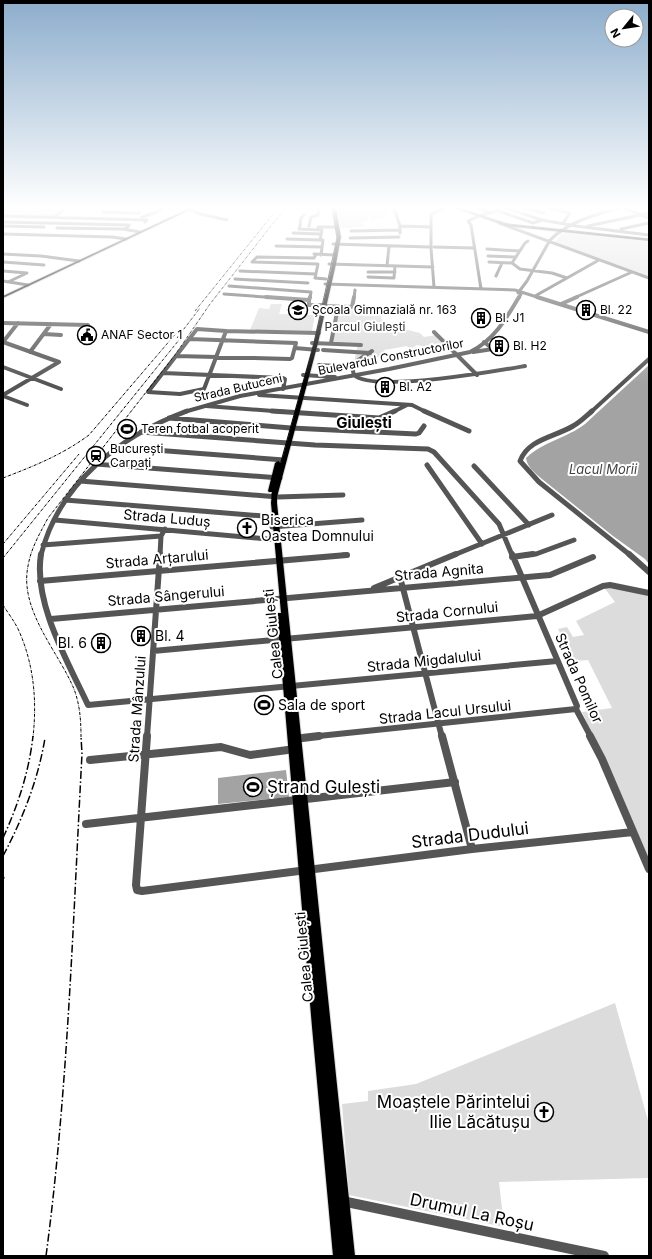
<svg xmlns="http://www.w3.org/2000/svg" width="652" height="1259" font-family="Inter,sans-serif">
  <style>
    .green { fill: #dcdcdc }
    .water { fill: #a3a3a3 }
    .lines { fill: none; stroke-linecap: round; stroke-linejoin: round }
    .major-casing { stroke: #dbdbdb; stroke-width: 2 }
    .minor-far5 { stroke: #555; stroke-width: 3 }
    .minor-far4 { stroke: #555; stroke-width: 4 }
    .minor-far3 { stroke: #555; stroke-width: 5 }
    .minor-far2 { stroke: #555; stroke-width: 6 }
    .minor-far1 { stroke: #555; stroke-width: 8 }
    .minor { stroke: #555; stroke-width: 10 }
    .major { fill: #000; fill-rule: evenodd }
    .tram-far1 { stroke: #000; stroke-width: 1 }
    .tram { stroke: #000; stroke-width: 1.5 }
    .rail-far1 { stroke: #000; stroke-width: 1; stroke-dasharray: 3 1 0.5 1; stroke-linecap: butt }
    .rail { stroke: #000; stroke-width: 1.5; stroke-dasharray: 8 2.5 1.5 2.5; stroke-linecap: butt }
    .labels { text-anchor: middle; stroke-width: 4; stroke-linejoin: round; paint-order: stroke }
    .far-poi-label { font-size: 12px; fill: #000; stroke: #fff; text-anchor: start }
    .far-park-label { font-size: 12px; fill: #333; stroke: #fff }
    .far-street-label { font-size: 12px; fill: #000; stroke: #fff }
    .far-water-label { font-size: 13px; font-style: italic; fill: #444; stroke: #fff }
    .street-label { font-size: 14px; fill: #000; stroke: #fff }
    .poi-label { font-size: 14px; fill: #000; stroke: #fff; text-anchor: start }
    .far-district-label { font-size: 15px; font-weight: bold; fill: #000; stroke: #fff }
    .near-poi-label { font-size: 17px; fill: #000; stroke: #fff; text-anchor: start }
    .near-street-label { font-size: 17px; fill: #000; stroke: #fff }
  </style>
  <rect width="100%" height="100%" fill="#fff"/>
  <path class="green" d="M 8,208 L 62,208 L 54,216 L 3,215 L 3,212 Z
    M 336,208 L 386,208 L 388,215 L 382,215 L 383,218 L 371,219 L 370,215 L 367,215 L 368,221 L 363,221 L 364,227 L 340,228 Z
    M 569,232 L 649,241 L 649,276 L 554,242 L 562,234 Z
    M 271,304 L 282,304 L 279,314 L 315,315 L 312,331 L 250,330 L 259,308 L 269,309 Z
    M 339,309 L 382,311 L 381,319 L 391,325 L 390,324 L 399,322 L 404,327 L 400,328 L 420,333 L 424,337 L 436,335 L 438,337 L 437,338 L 442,344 L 426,347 L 417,345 L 410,349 L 407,346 L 384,350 L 387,355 L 354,362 L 358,344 L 333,343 Z
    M 603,586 L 649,592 L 649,860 L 582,712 L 612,708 L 588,660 L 574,661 L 558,629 L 567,627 L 573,637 L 584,635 L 576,621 L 615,602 Z
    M 615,1003 L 649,1124 L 649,1178 L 499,1182 L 504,1227 L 349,1195 L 342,1104 L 368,1101 L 368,1091 L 416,1084 Z"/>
  <path class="water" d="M 649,365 L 649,564 L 645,559 L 613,536 L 542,479 C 535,473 527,467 526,458 C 544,441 567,438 585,424 Z
    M 286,770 L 289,797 L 218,804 L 218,778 Z"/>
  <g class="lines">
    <defs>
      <path id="major" d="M 190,208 L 194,208 L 3,298 L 3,296 Z
        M 332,208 L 336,208 L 341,237 L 336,264 L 318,343 L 277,497 L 277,503 L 337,1085 L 355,1256 L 333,1256 L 312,1027 L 277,615 L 278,613 L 281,613 L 271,503 L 272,492 L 269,492 L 268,491 L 275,463 L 278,461 L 281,463 L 314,343 L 332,264 L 337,237 Z
        M 454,208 L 458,208 L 506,224 L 649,239 L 649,241 L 506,226 Z"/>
    </defs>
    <use href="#major" class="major-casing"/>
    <path class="minor-far5" d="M 394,208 L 400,226 L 400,233
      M 477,208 L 490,213
      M 506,208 L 542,220 L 576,226 L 649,235
      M 524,208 L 544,213
      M 548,208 L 570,213 L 563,223
      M 625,208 L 649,218
      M 189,209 L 201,214 L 227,220
      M 3,210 L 6,208
      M 496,210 L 533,223 L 542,220
      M 103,212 L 139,213
      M 482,215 L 499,210
      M 3,216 L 147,220 L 145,222
      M 479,216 L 468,221 L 471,225 L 481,289
      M 55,217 L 65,208
      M 142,217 L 159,211 L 162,208
      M 3,222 L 129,225 L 126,229
      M 499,223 L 649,278
      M 3,226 L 44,227
      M 300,226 L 299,229 L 322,230 L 320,240 L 323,240 L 321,255
      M 300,226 L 301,218 L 304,215
      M 309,226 L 311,217 L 318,215 L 319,208
      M 400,226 L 431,227
      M 588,226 L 649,213
      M 318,227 L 337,227
      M 57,228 L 123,229 L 140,232
      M 621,229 L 649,223
      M 351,231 L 400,230
      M 293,233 L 321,234
      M 3,234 L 112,237 L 126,239
      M 350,238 L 399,237
      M 287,239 L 320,240
      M 333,244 L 429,247
      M 276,246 L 322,247
      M 431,247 L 431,214 L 445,208
      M 434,247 L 474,248
      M 431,248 L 434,287
      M 487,249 L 520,251
      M 3,254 L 41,256 L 79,261
      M 314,254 L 335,255
      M 488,256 L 515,257
      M 3,262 L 44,265
      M 252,262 L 318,264 L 315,278 L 326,279
      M 252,262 L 257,257 L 314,258 L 316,254
      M 489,262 L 512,263
      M 512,263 L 520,269 L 552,273 L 567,278
      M 512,263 L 525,243 L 528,241
      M 329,264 L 433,267
      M 387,266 L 389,246
      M 3,271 L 27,273 L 8,282
      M 240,271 L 316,274
      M 368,272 L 395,272
      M 496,276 L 502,263
      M 368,277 L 394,278 L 395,266
      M 235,279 L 308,283
      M 3,281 L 28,285
      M 325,284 L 515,290 L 540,298
      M 229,286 L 311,292 L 310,298
      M 518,293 L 527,281 L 550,240 C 568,222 596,214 620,208
      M 224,294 L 280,298
      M 535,296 L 599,260
      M 354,298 L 355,290
      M 519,298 L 521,294 L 520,291
      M 574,298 L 632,272"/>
    <path class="minor-far4" d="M 266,297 L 309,300 L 309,305 L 324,305
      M 537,297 L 649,332
      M 309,300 L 310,297
      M 561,304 L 577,297
      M 321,306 L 352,307 L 354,297
      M 3,323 L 88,325
      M 197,329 L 226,331 L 204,389 L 180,394 L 148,392 Z
      M 226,331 L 319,333
      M 434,332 L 477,375
      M 44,334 L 61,335
      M 3,342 L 59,362
      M 3,342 L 18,323
      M 312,343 L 361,345
      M 331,343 L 338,307
      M 295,348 L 318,350
      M 323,350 L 370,353
      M 372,351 L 357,361 L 352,367 L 354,375 C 374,393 496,371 525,366
      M 30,352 L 51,324
      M 473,352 L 493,349 L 484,342
      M 177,356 L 290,359 L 292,358 L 296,343 L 190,339
      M 319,365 L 352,367
      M 3,367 L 61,389
      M 163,373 L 283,378 L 285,379 L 283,389
      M 303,375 L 335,377
      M 3,395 L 59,362
      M 259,395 L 412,405 L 426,412
      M 3,396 L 27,405
      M 206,406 L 286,412
      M 184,412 L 240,396 L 389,369 L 470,352 C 494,340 506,319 519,297
      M 393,412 L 407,405
      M 591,412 L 649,359"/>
    <path class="minor-far3" d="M 272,411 L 379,418 L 395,411
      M 424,411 L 469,431
      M 592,411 C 586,416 580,422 573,426 C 555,437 528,439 520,461 L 539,482 L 630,555
      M 169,418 L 291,428 L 416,434 L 419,433 L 424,426
      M 141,432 L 315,445 L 428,449 L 434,452 L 499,524 L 512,555
      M 115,447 L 284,460
      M 96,464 L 280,478
      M 427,465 L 482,544
      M 474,466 L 529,525
      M 80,481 L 278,497 L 343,495
      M 65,500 L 276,517
      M 55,520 L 278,540
      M 272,527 L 362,520
      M 43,545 L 161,536
      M 41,555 C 59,483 120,436 187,411
      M 160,555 L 161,536 L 165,529
      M 343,555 L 347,555
      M 454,555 L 552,515
      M 525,555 L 536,554 L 574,540"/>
    <path class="minor-far2" d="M 41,554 C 33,603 68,662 88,705 L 557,661
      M 512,554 L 577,706 L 576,709 L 591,737
      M 629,554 L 649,572
      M 512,557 L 533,554
      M 400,577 L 442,737
      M 40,581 L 347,555
      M 374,588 L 456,554
      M 51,619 L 550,575 L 593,557
      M 153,651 L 537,616 L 603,586 L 610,585 L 649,593
      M 147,737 L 160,554
      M 309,737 L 576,709"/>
    <path class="minor-far1" d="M 147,736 L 136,885 L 137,890 L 142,891 L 472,849 L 633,832
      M 442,736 L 472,849
      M 590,736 L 602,759 L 649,869
      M 294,739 L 319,736
      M 90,760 L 221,747 L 250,755 L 295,749
      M 86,824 L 455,782"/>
    <path class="minor" d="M 342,1201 L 604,1256"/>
    <use href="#major" class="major"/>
    <path class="tram-far1" d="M 458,208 L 508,224 L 649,239
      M 294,737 L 272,494 L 314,343 L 337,238 L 332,208"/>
    <path class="tram" d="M 294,736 L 342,1256"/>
    <path class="rail-far1" d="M 195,311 L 274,213
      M 177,338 L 200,308
      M 3,478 C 34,466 62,455 89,435 L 178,331
      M 3,544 L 79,454
      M 3,558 L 183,335
      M 3,605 C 8,613 15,622 19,631 C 34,665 37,701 33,737
      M 81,737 C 81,721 80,705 74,689 C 58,651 19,610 28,566 C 31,548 40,533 48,518 L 175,355 L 210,304 L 285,208"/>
    <path class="rail" d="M 3,838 C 18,805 29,772 33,736
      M 3,856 C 23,818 38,780 45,738
      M 3,880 L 4,877
      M 46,1256 C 68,1090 73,921 82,754 L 81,736"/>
  </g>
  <linearGradient id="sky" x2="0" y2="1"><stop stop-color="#8cadcc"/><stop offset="0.54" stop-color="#fff"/><stop offset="1" stop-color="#fff" stop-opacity="0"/></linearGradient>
  <rect width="652" height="384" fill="url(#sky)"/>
  <defs>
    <symbol id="school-ring" viewBox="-11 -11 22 22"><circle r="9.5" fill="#fff" stroke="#000" stroke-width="1.5"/><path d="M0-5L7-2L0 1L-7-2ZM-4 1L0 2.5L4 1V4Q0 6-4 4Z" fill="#000"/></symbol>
    <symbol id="building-ring" viewBox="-11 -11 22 22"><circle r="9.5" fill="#fff" stroke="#000" stroke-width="1.5"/><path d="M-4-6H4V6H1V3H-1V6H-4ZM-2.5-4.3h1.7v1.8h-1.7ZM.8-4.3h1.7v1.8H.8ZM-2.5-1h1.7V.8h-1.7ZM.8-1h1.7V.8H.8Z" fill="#000"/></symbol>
    <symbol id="civic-ring" viewBox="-11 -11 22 22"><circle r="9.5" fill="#fff" stroke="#000" stroke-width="1.5"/><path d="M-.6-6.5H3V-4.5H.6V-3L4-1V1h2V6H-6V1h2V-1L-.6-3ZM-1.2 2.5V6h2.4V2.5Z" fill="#000"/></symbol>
    <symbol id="stadium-ring" viewBox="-11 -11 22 22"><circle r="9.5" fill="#fff" stroke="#000" stroke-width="1.5"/><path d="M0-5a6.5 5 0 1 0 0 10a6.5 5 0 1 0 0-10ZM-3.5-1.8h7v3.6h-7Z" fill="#000"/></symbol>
    <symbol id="station-ring" viewBox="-11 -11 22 22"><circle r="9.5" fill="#fff" stroke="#000" stroke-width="1.5"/><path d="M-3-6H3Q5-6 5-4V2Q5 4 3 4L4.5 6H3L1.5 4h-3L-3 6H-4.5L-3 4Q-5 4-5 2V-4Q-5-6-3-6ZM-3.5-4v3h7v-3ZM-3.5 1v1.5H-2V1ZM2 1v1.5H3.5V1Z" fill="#000"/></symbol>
    <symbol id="church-ring" viewBox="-11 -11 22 22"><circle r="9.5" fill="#fff" stroke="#000" stroke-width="1.5"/><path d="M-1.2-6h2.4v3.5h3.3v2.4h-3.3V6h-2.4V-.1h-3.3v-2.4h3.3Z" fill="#000"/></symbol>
  </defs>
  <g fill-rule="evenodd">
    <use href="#school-ring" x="287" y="299" width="22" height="22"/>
    <use href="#building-ring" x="575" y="299" width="22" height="22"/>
    <use href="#building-ring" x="470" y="307" width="22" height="22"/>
    <use href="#civic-ring" x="76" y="324" width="22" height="22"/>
    <use href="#building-ring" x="488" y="335" width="22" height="22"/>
    <use href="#building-ring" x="374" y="376" width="22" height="22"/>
    <use href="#stadium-ring" x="116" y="418" width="22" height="22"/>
    <use href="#station-ring" x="85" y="445" width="22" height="22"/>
    <use href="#church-ring" x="236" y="517" width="22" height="22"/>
    <use href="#building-ring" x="130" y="625" width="22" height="22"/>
    <use href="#building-ring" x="90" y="632" width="22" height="22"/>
    <use href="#stadium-ring" x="253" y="694" width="22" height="22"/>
    <use href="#stadium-ring" x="242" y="776" width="22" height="22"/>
    <use href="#church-ring" x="533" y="1101" width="22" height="22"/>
  </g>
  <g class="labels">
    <g class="far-poi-label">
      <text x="312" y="314">Şcoala Gimnazială nr. 163</text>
      <text x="600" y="314">Bl. 22</text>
      <text x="495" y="322">Bl. J1</text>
      <text x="101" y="339">ANAF Sector 1</text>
      <text x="513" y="350">Bl. H2</text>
      <text x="399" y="391">Bl. A2</text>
      <text x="141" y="433">Teren fotbal acoperit</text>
      <text x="110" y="453">București<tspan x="110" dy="14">Carpați</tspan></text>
    </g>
    <g class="far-park-label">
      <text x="365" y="331">Parcul Giulești</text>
    </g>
    <g class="far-street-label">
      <text transform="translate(391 357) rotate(-11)" y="4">Bulevardul Constructorilor</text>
      <text transform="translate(238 388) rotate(-13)" y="4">Strada Butuceni</text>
    </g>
    <g class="far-water-label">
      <text x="603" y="474">Lacul Morii</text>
    </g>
    <g class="street-label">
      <text transform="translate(167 518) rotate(5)" y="5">Strada Luduș</text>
      <text transform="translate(157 559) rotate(-5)" y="5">Strada Arțarului</text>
      <text transform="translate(439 572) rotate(-5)" y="5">Strada Agnita</text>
      <text transform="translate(166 596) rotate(-5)" y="5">Strada Sângerului</text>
      <text transform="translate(447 612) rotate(-6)" y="5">Strada Cornului</text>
      <text transform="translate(273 634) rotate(-96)" y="5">Calea Giulești</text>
      <text transform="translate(424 661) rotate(-6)" y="5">Strada Migdalului</text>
      <text transform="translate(579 678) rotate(66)" y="5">Strada Pomilor</text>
      <text transform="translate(137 709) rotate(-86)" y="5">Strada Mânzului</text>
      <text transform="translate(445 712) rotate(-6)" y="5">Strada Lacul Ursului</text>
      <text transform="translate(304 957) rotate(-95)" y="5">Calea Giulești</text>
    </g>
    <g class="poi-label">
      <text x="261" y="525">Biserica<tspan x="261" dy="16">Oastea Domnului</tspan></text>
      <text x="155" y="641">Bl. 4</text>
      <text x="87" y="648" text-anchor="end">Bl. 6</text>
      <text x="278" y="710">Sala de sport</text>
    </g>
    <g class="far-district-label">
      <text x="364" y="428">Giulești</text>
    </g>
    <g class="near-poi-label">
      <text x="267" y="793">Ștrand Gulești</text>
      <text x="530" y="1108" text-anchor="end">Moaștele Părintelui<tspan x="530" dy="20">Ilie Lăcătușu</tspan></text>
    </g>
    <g class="near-street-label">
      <text transform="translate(470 835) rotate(-7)" y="6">Strada Dudului</text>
      <text transform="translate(472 1212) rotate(12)" y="6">Drumul La Roșu</text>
    </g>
  </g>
  <rect width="652" height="1259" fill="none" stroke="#000000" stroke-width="8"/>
  <g transform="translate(624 28) rotate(240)"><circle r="19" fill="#ffffff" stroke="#999999"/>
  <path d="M0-3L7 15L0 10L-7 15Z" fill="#000000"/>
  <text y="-6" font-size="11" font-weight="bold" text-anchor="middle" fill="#000000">N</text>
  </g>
</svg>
